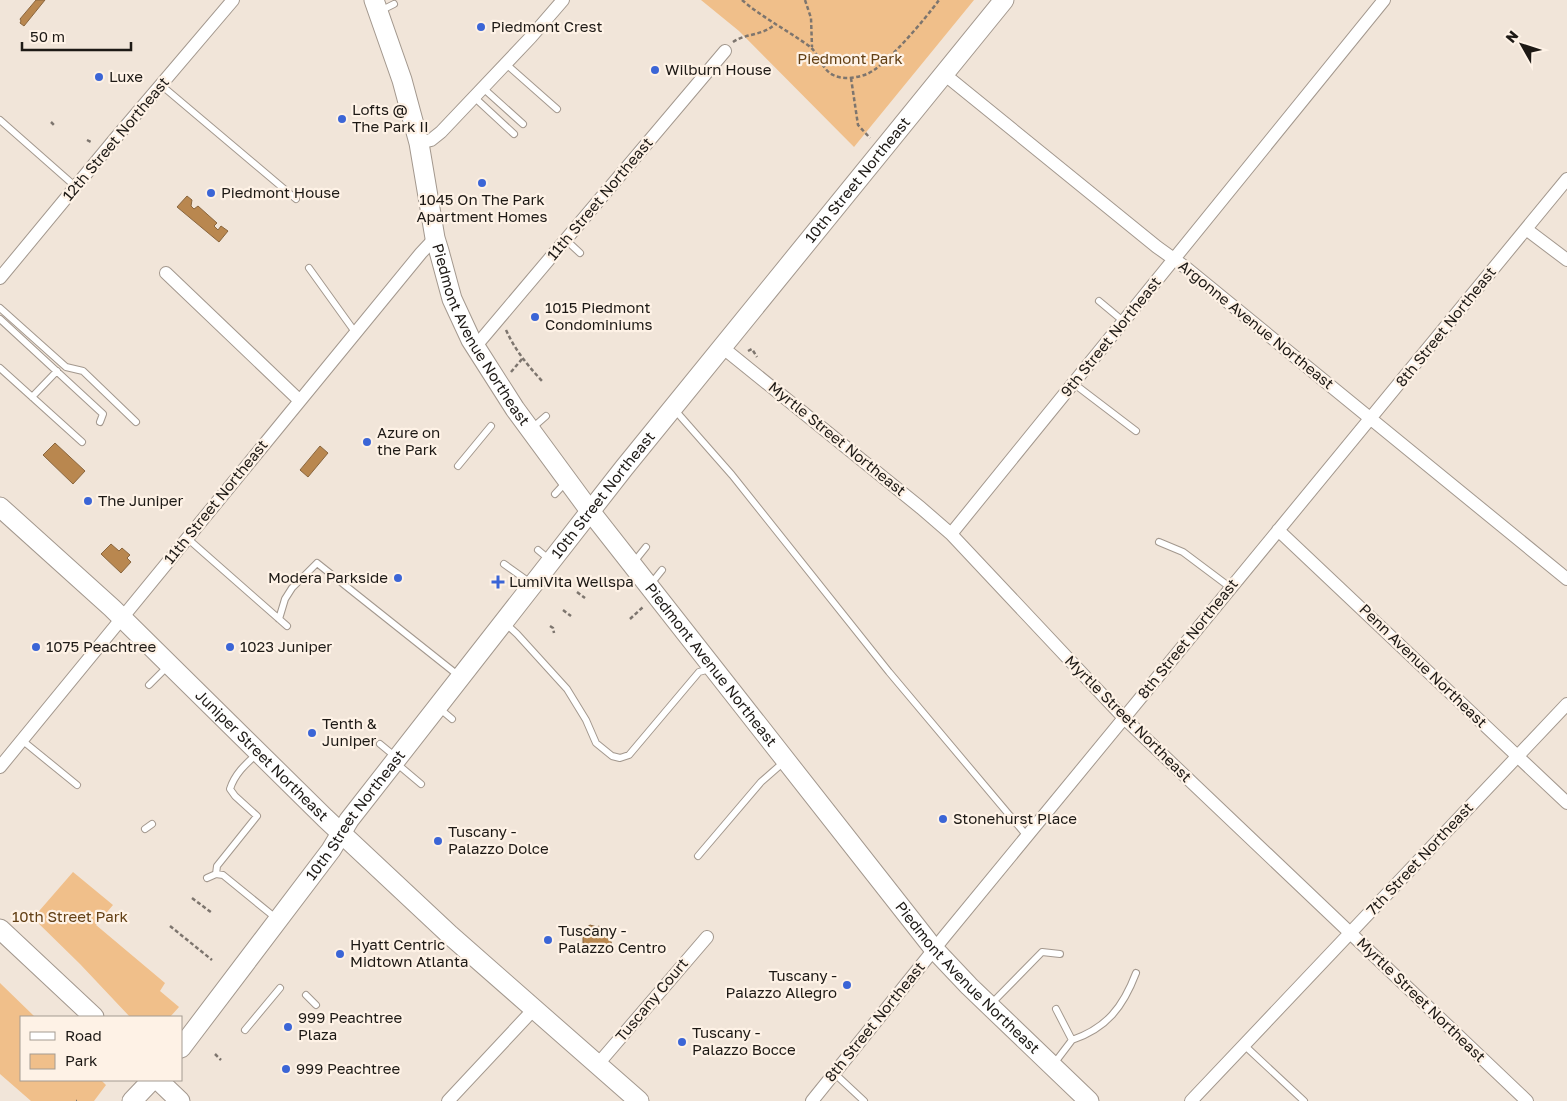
<svg xmlns="http://www.w3.org/2000/svg" width="1567" height="1101" font-family="'Golos Text',sans-serif">
  <style>
    .green { fill: #f0bf8a }
    .water { fill: #b9874f; stroke: #8a663e }
    .lines { fill: none; stroke-linecap: round; stroke-linejoin: round }
    .lane-casing { stroke: #a3988e; stroke-width: 8 }
    .street-casing { stroke: #a3988e; stroke-width: 14 }
    .secondary-casing { stroke: #a3988e; stroke-width: 21 }
    .path { stroke: #7d756e; stroke-width: 2.5; stroke-dasharray: 4 2.5; stroke-linecap: butt }
    .lane { stroke: #fff; stroke-width: 6 }
    .street { stroke: #fff; stroke-width: 12 }
    .secondary { stroke: #fff; stroke-width: 19 }
    .poi-dot { fill: #3b65d6; stroke: #fef2e6; stroke-width: 2 }
    .labels { text-anchor: middle; stroke-width: 4.5; stroke-linejoin: round; paint-order: stroke }
    .poi-label { font-size: 15px; fill: #1d1915; stroke: #fef2e6; text-anchor: start }
    .park-label { font-size: 15px; fill: #634015; stroke: #fef2e6 }
    .street-label { font-size: 15px; fill: #1d1915; stroke: #fef2e6 }
  </style>
  <rect width="100%" height="100%" fill="#f1e5d9"/>
  <path class="green" d="M 701,0 L 974,0 L 854,147 L 739,31 Z
    M 73,872 L 113,905 L 96,925 L 165,983 L 160,991 L 179,1007 L 170,1017 L 130,1017 L 80,964 L 33,918 Z
    M 0,983 L 35,1017 L 21,1017 L 21,1080 L 101,1080 L 106,1085 L 94,1101 L 31,1101 L 0,1074 Z"/>
  <path class="water" d="M 36,0 L 45,0 L 24,26 L 20,23 L 21,21 L 20,19 Z
    M 187,196 L 192,200 L 191,206 L 194,209 L 198,206 L 217,223 L 214,226 L 218,230 L 221,226 L 228,231 L 219,242 L 177,207 Z
    M 55,443 L 85,471 L 73,484 L 43,455 Z
    M 320,446 L 328,453 L 308,477 L 300,470 Z
    M 111,544 L 119,551 L 122,548 L 130,555 L 127,558 L 131,562 L 121,573 L 101,554 Z
    M 590,925 L 597,927 L 599,926 L 612,937 L 610,939 L 612,945 L 609,953 L 604,954 L 601,953 L 600,954 L 597,953 L 596,954 L 583,943 L 583,930 Z"/>
  <g class="lines">
    <defs>
      <path id="lane" d="M 380,11 L 394,4
        M 506,64 L 557,109
        M 161,85 L 296,199
        M 483,88 L 523,124
        M 474,97 L 514,134
        M 0,120 L 76,187
        M 566,240 L 580,253
        M 309,268 L 355,332
        M 1099,301 L 1123,321
        M 0,308 L 66,367 L 83,371 L 136,422
        M 0,319 L 103,414 L 100,422
        M 0,368 L 82,442
        M 1073,383 L 1136,431
        M 32,397 L 57,371
        M 674,409 L 732,475 L 889,672 L 1027,836
        M 531,429 L 546,416
        M 458,466 L 491,426
        M 555,494 L 567,481
        M 187,538 L 287,626
        M 1159,542 L 1183,552 L 1231,588
        M 538,550 L 550,560
        M 634,562 L 646,547
        M 504,564 L 532,584
        M 650,585 L 662,570
        M 279,619 L 285,599 L 292,588 L 317,563 L 459,676
        M 506,624 L 517,634 L 567,689 L 586,720 L 596,743 L 612,756 L 620,758 L 629,755 L 699,672 L 710,669
        M 149,685 L 168,666
        M 439,708 L 452,719
        M 23,741 L 77,785
        M 380,744 L 397,758
        M 396,763 L 421,784
        M 145,829 L 152,824
        M 698,856 L 761,782 L 785,761
        M 216,874 L 217,866 L 257,816 L 235,796 L 230,789 C 235,773 247,763 258,753
        M 207,878 L 216,874 L 223,875 L 277,919
        M 306,995 L 316,1005
        M 990,1005 L 1042,952 L 1060,954
        M 245,1030 L 280,988
        M 1072,1040 C 1107,1028 1123,1007 1136,973
        M 1244,1045 L 1304,1101
        M 1053,1065 L 1072,1040 L 1056,1009
        M 834,1073 L 864,1101"/>
      <path id="street" d="M 944,74 L 1157,247 L 1185,267 L 1567,579
        M 419,143 L 431,140 L 441,132 L 531,37 L 563,0
        M 1526,229 L 1567,260
        M 166,273 L 299,400
        M 0,278 L 114,140 L 233,0
        M 475,347 L 725,51
        M 722,347 L 921,508 L 951,534 L 1124,718 L 1527,1101
        M 1278,530 L 1567,803
        M 951,534 L 1384,0
        M 0,767 L 421,253 L 435,238
        M 598,1064 L 707,937
        M 448,1101 L 534,1009
        M 812,1101 L 944,937 L 1567,179
        M 1191,1101 L 1567,704"/>
      <g id="secondary">
        <path id="s1" d="M 374,0 L 402,80 L 419,143 L 435,238 L 439,251 L 452,299 L 471,340 L 515,409 L 590,511 L 934,949 L 969,986 L 1089,1101"/>
        <path id="s2" d="M 0,507 L 112,608 L 325,818 L 450,935 L 639,1101"/>
        <path d="M 0,929 L 94,1017"/>
        <path id="s3" d="M 181,1048 L 331,850 L 349,820 L 624,468 L 1004,0"/>
        <path d="M 158,1080 L 180,1101"/>
        <path d="M 132,1101 L 152,1080"/>
      </g>
    </defs>
    <use href="#lane" class="lane-casing"/>
    <use href="#street" class="street-casing"/>
    <use href="#secondary" class="secondary-casing"/>
    <path class="path" d="M 742,0 C 763,18 787,30 809,46 C 819,53 821,69 833,75 C 843,80 857,78 867,74 C 886,66 926,18 939,0
      M 805,0 L 811,18 L 812,47
      M 733,42 C 746,33 763,36 775,24
      M 851,78 L 858,125 L 870,138
      M 51,122 L 54,125
      M 87,140 L 91,142
      M 506,330 C 515,350 528,366 543,382
      M 748,351 L 752,349 L 757,357
      M 511,372 L 522,359
      M 577,592 L 585,598
      M 563,610 L 571,616
      M 630,619 L 643,607
      M 550,626 L 553,628 L 554,633
      M 192,898 L 212,913
      M 170,926 L 212,960
      M 215,1054 L 221,1060
      M 76,1101 L 77,1101"/>
    <use href="#lane" class="lane"/>
    <use href="#street" class="street"/>
    <use href="#secondary" class="secondary"/>
  </g>
  <g class="poi-dot">
    <circle cx="481" cy="27" r="5"/>
    <circle cx="655" cy="70" r="5"/>
    <circle cx="99" cy="77" r="5"/>
    <circle cx="342" cy="119" r="5"/>
    <circle cx="482" cy="183" r="5"/>
    <circle cx="211" cy="193" r="5"/>
    <circle cx="535" cy="317" r="5"/>
    <circle cx="367" cy="442" r="5"/>
    <circle cx="88" cy="501" r="5"/>
    <circle cx="398" cy="578" r="5"/>
    <path d="M495.5 574.5h5v5h5v5h-5v5h-5v-5h-5v-5h5z"/>
    <circle cx="36" cy="647" r="5"/>
    <circle cx="230" cy="647" r="5"/>
    <circle cx="312" cy="733" r="5"/>
    <circle cx="943" cy="819" r="5"/>
    <circle cx="438" cy="841" r="5"/>
    <circle cx="548" cy="940" r="5"/>
    <circle cx="340" cy="954" r="5"/>
    <circle cx="847" cy="985" r="5"/>
    <circle cx="288" cy="1027" r="5"/>
    <circle cx="682" cy="1042" r="5"/>
    <circle cx="286" cy="1069" r="5"/>
  </g>
  <g class="labels">
    <g class="poi-label">
      <text x="491" y="32">Piedmont Crest</text>
      <text x="665" y="75">Wilburn House</text>
      <text x="109" y="82">Luxe</text>
      <text x="352" y="115">Lofts @<tspan x="352" dy="17">The Park II</tspan></text>
      <text x="221" y="198">Piedmont House</text>
      <text x="482" y="205" text-anchor="middle">1045 On The Park<tspan x="482" dy="17">Apartment Homes</tspan></text>
      <text x="545" y="313">1015 Piedmont<tspan x="545" dy="17">Condominiums</tspan></text>
      <text x="377" y="438">Azure on<tspan x="377" dy="17">the Park</tspan></text>
      <text x="98" y="506">The Juniper</text>
      <text x="388" y="583" text-anchor="end">Modera Parkside</text>
      <text x="509" y="587">LumiVita Wellspa</text>
      <text x="46" y="652">1075 Peachtree</text>
      <text x="240" y="652">1023 Juniper</text>
      <text x="322" y="729">Tenth &amp;<tspan x="322" dy="17">Juniper</tspan></text>
      <text x="953" y="824">Stonehurst Place</text>
      <text x="448" y="837">Tuscany -<tspan x="448" dy="17">Palazzo Dolce</tspan></text>
      <text x="558" y="936">Tuscany -<tspan x="558" dy="17">Palazzo Centro</tspan></text>
      <text x="350" y="950">Hyatt Centric<tspan x="350" dy="17">Midtown Atlanta</tspan></text>
      <text x="837" y="981" text-anchor="end">Tuscany -<tspan x="837" dy="17">Palazzo Allegro</tspan></text>
      <text x="298" y="1023">999 Peachtree<tspan x="298" dy="17">Plaza</tspan></text>
      <text x="692" y="1038">Tuscany -<tspan x="692" dy="17">Palazzo Bocce</tspan></text>
      <text x="296" y="1074">999 Peachtree</text>
    </g>
    <g class="park-label">
      <text x="850" y="64">Piedmont Park</text>
      <text x="70" y="922">10th Street Park</text>
    </g>
    <g class="street-label">
      <text transform="translate(116 139) rotate(-50)" y="5">12th Street Northeast</text>
      <text dy="5" stroke="none"><textPath href="#s3" startOffset="1101">10th Street Northeast</textPath></text>
      <text transform="translate(600 199) rotate(-50)" y="5">11th Street Northeast</text>
      <text transform="translate(1256 325) rotate(39)" y="5">Argonne Avenue Northeast</text>
      <text transform="translate(1446 327) rotate(-51)" y="5">8th Street Northeast</text>
      <text dy="5" stroke="none"><textPath href="#s1" startOffset="354">Piedmont Avenue Northeast</textPath></text>
      <text transform="translate(1111 337) rotate(-51)" y="5">9th Street Northeast</text>
      <text transform="translate(837 439) rotate(39)" y="5">Myrtle Street Northeast</text>
      <text dy="5" stroke="none"><textPath href="#s3" startOffset="696">10th Street Northeast</textPath></text>
      <text transform="translate(216 502) rotate(-51)" y="5">11th Street Northeast</text>
      <text transform="translate(1188 639) rotate(-51)" y="5">8th Street Northeast</text>
      <text dy="5" stroke="none"><textPath href="#s1" startOffset="759">Piedmont Avenue Northeast</textPath></text>
      <text transform="translate(1423 666) rotate(44)" y="5">Penn Avenue Northeast</text>
      <text transform="translate(1128 719) rotate(45)" y="5">Myrtle Street Northeast</text>
      <text dy="5" stroke="none"><textPath href="#s2" startOffset="361">Juniper Street Northeast</textPath></text>
      <text dy="5" stroke="none"><textPath href="#s3" startOffset="291">10th Street Northeast</textPath></text>
      <text transform="translate(1420 859) rotate(-47)" y="5">7th Street Northeast</text>
      <text dy="5" stroke="none"><textPath href="#s1" startOffset="1164">Piedmont Avenue Northeast</textPath></text>
      <text transform="translate(652 1000) rotate(-50)" y="5">Tuscany Court</text>
      <text transform="translate(1421 1000) rotate(44)" y="5">Myrtle Street Northeast</text>
      <text transform="translate(875 1022) rotate(-51)" y="5">8th Street Northeast</text>
    </g>
  </g>
  <rect x="20" y="1016" width="162" height="65" fill="#fef2e6" stroke="#a49b92"/>
  <rect x="30" y="1032" width="25" height="8" fill="#ffffff" stroke="#a49b92"/>
  <text x="65" y="1041" font-size="15" fill="#1d1915">Road</text>
  <rect x="30" y="1054" width="25" height="15" fill="#f0bf8a" stroke="#a49b92"/>
  <text x="65" y="1066" font-size="15" fill="#1d1915">Park</text>
  <g transform="translate(1522 45) rotate(309)" stroke="#fef2e6" stroke-width="4" paint-order="stroke">
  <path d="M0-4L9 19L0 12L-9 19Z" fill="#1d1915"/>
  <text y="-8" font-size="14" font-weight="bold" text-anchor="middle" fill="#1d1915">N</text>
  </g>
  <path d="M22 42v8h109v-8" fill="none" stroke="#1d1915" stroke-width="2.5"/>
  <text x="30" y="42" font-size="15" fill="#1d1915" stroke="#fef2e6" stroke-width="4" paint-order="stroke">50 m</text>
</svg>
